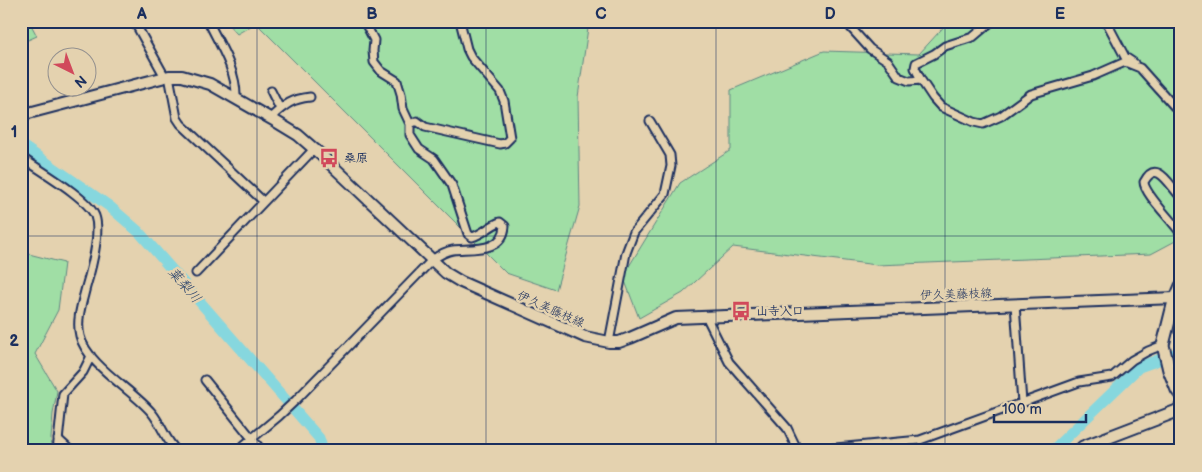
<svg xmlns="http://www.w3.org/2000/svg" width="1202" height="472" font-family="'Balsamiq Sans','Klee One',sans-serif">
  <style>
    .green { fill: #a0dea5; stroke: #5e8682 }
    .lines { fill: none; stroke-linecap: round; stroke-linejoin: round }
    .river { stroke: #86d7de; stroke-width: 11 }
    .minor-casing { stroke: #1b2f5e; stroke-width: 11 }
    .secondary-casing { stroke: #1b2f5e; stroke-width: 14 }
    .primary-casing { stroke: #1b2f5e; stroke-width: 15 }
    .minor { stroke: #e4d2af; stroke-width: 7 }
    .secondary { stroke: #e4d2af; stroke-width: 10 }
    .primary { stroke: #e4d2af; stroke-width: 11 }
    .grid { fill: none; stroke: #1b2f5e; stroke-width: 1; stroke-opacity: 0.55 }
    .labels { text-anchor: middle; stroke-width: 5; stroke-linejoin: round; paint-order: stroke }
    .poi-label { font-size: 12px; font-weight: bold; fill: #1b2f5e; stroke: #e4d2af; text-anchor: start }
    .street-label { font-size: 12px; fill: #1b2f5e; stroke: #e4d2af }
    .water-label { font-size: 14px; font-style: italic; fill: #26406b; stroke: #e4d2af }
    .neatline { fill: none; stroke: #1b2f5e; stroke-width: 2 }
    .grid-label { font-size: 16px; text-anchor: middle; font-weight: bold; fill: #1b2f5e }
  </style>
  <rect width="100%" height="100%" fill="#e4d2af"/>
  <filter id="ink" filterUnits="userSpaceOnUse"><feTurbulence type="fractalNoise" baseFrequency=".02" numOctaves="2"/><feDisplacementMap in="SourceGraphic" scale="10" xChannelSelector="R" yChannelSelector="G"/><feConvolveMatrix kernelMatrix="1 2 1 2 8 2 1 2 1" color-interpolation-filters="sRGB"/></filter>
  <g filter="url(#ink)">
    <path class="green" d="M 21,21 L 29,21 L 37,36 L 21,43 Z
      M 225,21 L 589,21 L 578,97 L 580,206 L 556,290 L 506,273 L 256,23 L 237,34 Z
      M 949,21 L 1181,21 L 1181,238 L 1151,254 L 877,265 L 733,247 L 683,293 L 639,318 L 623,276 L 680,183 L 731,150 L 731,90 L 824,51 L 919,54 Z
      M 21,252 L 64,263 L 58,310 L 35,354 L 57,391 L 53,414 L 50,451 L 21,451 Z"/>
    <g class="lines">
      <path class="river" d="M 21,145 L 109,206 L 139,232 L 319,438 L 323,451
        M 1052,451 L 1139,367 L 1175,354 L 1181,355"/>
      <defs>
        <path id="minor" d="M 134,21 L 165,77
          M 208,21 C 220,45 237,71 236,98
          M 849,21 L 851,28 L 870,49 L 888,61 L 899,77 L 909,81 L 921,80
          M 992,21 L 973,37 L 945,46 L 934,54 L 916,63 L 915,68 L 921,80 L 933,98 L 941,107 L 974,122 L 983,124 L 1001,116 L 1031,94 L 1093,76 L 1125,62 L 1140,68 L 1181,114
          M 1106,21 L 1125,57 L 1134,63
          M 169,76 L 177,118 L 181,124 L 263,201
          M 271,91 L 280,109
          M 270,118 C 285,105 291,99 310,97
          M 410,124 L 417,121 L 425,127 L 500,144 L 505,143 L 510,138 L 504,101 L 500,91 L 471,57 L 467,49 L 460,21
          M 21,157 C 39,170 87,197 95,216 C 101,233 91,270 86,287 C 82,303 76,320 80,336 C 87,365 133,390 152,413 C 162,425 165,440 177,451
          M 1181,197 C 1170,187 1157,157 1144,182 C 1144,194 1173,221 1181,234
          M 196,273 L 314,149
          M 1015,304 L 1022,403
          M 706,316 L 729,362 L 787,428 L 798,451
          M 609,342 L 626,253 L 634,232 L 665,194 L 671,166 L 670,155 L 650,121
          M 205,380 L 262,451
          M 58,439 L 71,451
          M 57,451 L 63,394 L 83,372 L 91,356
          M 237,451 L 279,416 L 296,400 L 432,260 C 439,255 445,251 453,250 C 472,248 503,253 505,226 L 500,222 C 489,226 483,234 472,237 L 468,234 L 452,185 L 434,159 L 419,149 L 410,135 L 410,124 L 403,109 L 401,94 L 397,81 L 381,71 L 374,62 L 373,51 L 374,40 L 364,21
          M 804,451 L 920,440 L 1079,382 L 1112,377 L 1132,360 L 1148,351 L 1163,345"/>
        <path id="secondary" d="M 21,115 L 169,76 L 182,76 L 210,84 L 275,121 L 298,135 L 321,155 L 446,273 L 461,282 L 585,337 L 609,342 L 619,342 L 630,338 L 676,318 L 1175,298"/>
        <path id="primary" d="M 1181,286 L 1173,305 L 1163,345 L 1169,370 L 1177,390 L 1181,395
          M 1079,451 L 1083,447 L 1177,411 L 1181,407"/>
      </defs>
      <use href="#minor" class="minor-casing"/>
      <use href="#secondary" class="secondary-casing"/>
      <use href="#primary" class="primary-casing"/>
      <use href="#minor" class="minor"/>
      <use href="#secondary" class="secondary"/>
      <use href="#primary" class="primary"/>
    </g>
  </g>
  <path class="grid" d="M 257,21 L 257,451M 486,21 L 486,451M 716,21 L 716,451M 945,21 L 945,451M 21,236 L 1181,236"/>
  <defs>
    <symbol id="bus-bare" viewBox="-9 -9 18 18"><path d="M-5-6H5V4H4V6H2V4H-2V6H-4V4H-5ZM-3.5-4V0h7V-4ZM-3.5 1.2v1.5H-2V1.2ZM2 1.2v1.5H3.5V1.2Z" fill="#d1495b" stroke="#e4d2af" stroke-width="2.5" paint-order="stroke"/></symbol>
  </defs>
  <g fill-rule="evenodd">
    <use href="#bus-bare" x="315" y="144" width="28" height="28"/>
    <use href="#bus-bare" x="727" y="297" width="28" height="28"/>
  </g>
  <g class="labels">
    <g class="poi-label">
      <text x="344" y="162">桑原</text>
      <text x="756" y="315">山寺入口</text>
    </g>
    <g class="street-label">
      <text transform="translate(956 294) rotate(-2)" y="4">伊久美藤枝線</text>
      <text transform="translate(551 309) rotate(24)" y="4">伊久美藤枝線</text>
    </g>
    <g class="water-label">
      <text transform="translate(185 285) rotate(49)" y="5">葉梨川</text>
    </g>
  </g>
  <rect width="1202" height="472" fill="none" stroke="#e4d2af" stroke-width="55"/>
  <g transform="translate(72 72) rotate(138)"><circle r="24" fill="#e4d2af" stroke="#94918f"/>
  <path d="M0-4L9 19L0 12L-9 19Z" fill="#d1495b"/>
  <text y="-8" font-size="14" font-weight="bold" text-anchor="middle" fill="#1b2f5e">N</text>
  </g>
  <path d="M994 414v8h92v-8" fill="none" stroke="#1b2f5e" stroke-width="2.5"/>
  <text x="1002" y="414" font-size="15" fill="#1b2f5e" stroke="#e4d2af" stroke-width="4" paint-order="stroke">100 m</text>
  <rect x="28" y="28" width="1146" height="416" class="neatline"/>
  <g class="grid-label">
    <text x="142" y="19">A</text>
    <text x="372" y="19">B</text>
    <text x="601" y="19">C</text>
    <text x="830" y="19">D</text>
    <text x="1060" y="19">E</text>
    <text x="14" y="137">1</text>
    <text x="14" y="346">2</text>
  </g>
</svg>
